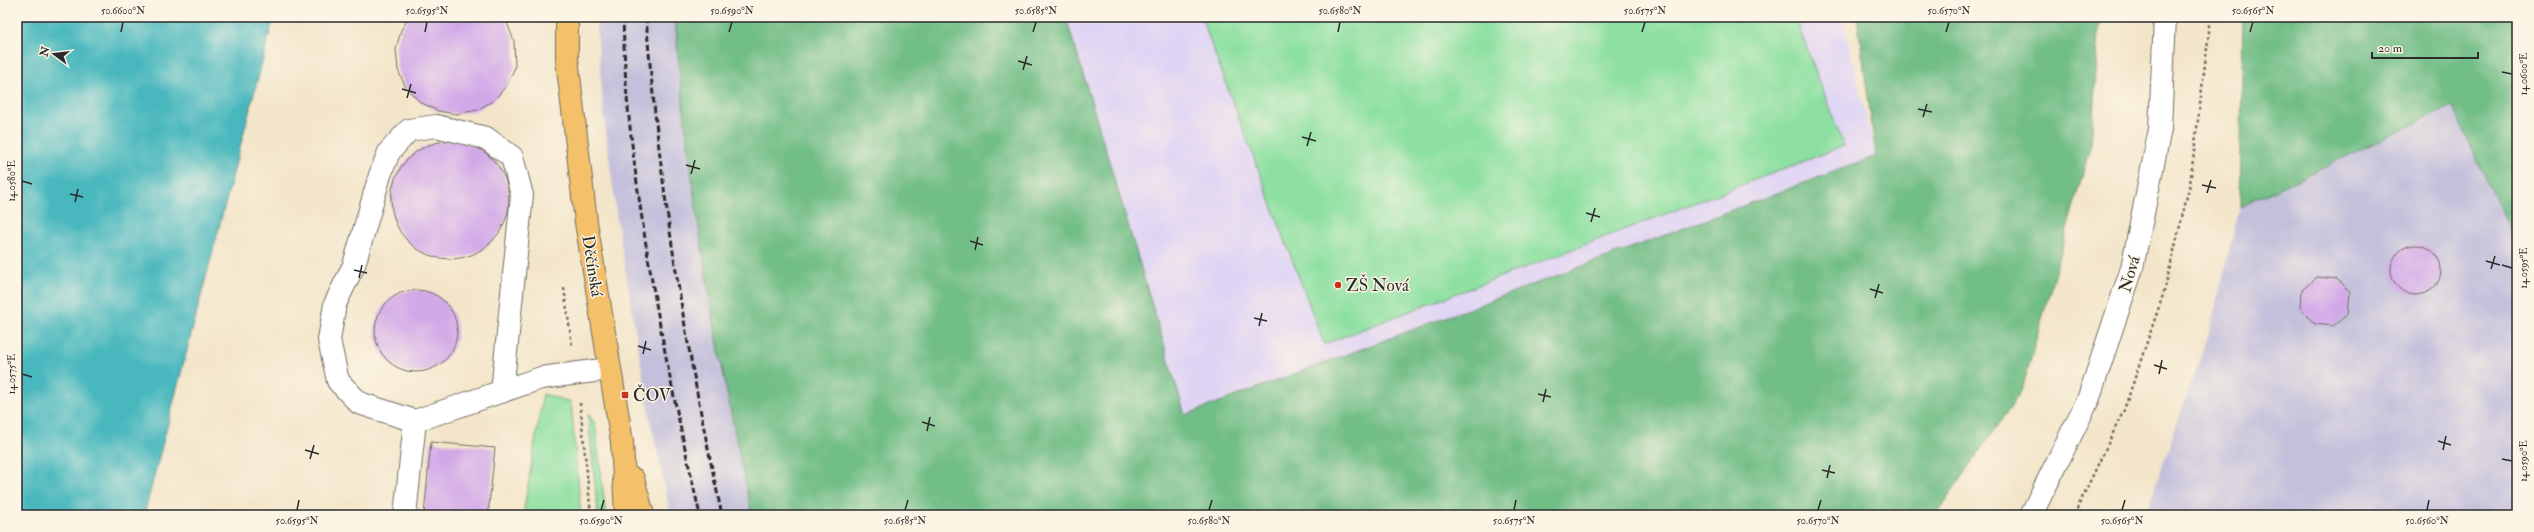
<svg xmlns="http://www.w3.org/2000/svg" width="2534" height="532" font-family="'IM FELL Double Pica',serif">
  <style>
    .built { fill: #e0d4f4 }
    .industrial { fill: #c4c0db }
    .green { fill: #8de0a1; stroke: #5c8666 }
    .forest { fill: #72be87; stroke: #4e7459 }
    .water { fill: #49b8be; stroke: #3a7274 }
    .building { fill: #d2a9e8 }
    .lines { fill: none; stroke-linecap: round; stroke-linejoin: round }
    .minor-casing { stroke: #716c62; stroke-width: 24 }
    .major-casing { stroke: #716c62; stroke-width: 24 }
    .path { stroke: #716c62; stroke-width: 2.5; stroke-dasharray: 3 3; stroke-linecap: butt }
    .minor { stroke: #fff; stroke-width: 22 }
    .major { stroke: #f4c16a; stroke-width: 22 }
    .rail { stroke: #2b2b2b; stroke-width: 3; stroke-dasharray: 6 3; stroke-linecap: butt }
    .ticks { fill: none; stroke: #2b2b2b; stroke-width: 1.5 }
    .poi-dot { fill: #c8321e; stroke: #fcf5e5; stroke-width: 1.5 }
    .labels { text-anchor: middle; stroke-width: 3; stroke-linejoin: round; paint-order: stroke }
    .street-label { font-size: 17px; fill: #2b2b2b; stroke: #fcf5e5 }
    .poi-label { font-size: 17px; fill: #2b2b2b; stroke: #fcf5e5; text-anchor: start }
    .neatline { fill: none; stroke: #2b2b2b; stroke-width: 1.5 }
    .ticks-label { font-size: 10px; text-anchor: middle; fill: #2b2b2b }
  </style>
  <rect width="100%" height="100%" fill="#fcf5e5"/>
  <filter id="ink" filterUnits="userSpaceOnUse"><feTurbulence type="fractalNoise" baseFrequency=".025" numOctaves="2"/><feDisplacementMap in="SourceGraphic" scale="8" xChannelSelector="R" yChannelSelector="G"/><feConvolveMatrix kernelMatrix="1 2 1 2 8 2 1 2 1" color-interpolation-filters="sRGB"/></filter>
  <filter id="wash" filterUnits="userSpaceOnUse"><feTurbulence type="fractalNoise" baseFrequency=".012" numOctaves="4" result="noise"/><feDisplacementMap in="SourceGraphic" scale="16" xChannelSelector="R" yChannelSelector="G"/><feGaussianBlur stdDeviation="0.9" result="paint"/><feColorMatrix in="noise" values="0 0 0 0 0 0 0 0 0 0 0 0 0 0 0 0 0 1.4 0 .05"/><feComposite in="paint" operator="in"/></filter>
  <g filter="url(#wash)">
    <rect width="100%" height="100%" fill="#f3e5c9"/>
    <path class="built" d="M 1066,17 L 1842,17 L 1876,156 L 1185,415 Z"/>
    <path class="industrial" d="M 596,17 L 675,17 L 682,100 L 729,409 L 752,515 L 671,515 L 651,424 L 617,220 L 603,108 Z
      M 2452,106 L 2517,245 L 2517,515 L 2145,515 L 2208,336 L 2240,207 Z"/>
    <path class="green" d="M 1201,17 L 1795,17 L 1844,146 L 1324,344 Z
      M 543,394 L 571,402 L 581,515 L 523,515 Z
      M 588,413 L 595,424 L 606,515 L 598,515 Z"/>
    <path class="forest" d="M 675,17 L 1066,17 L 1185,415 L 1876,156 L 1857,17 L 2100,17 L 2091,144 L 2022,390 L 1935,515 L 752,515 C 716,350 688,185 675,17 Z
      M 2243,17 L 2517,17 L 2517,245 L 2452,106 L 2240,207 Z"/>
    <path class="water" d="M 17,17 L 274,17 L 144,515 L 17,515 Z"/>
    <g id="blocks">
      <path class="building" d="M 409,17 L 502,17 L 507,23 L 514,41 L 515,67 L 507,85 L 494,100 L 477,110 L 457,114 L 438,111 L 420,102 L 406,88 L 398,70 L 396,49 L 401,30 Z
        M391 200a59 59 0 1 1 118 0a59 59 0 1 1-118 0Z
        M2391 270a25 25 0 1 1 50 0a25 25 0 1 1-50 0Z
        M 2317,277 L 2337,279 L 2350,293 L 2348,314 L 2333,326 L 2315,324 L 2301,310 L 2302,290 Z
        M375 331a41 41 0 1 1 82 0a41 41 0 1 1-82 0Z
        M 431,442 L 495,448 L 488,515 L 424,515 Z"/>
    </g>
  </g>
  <g filter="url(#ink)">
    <use href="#blocks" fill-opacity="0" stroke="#716c62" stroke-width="1"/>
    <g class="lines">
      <defs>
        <path id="minor" d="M 502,392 L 522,195 L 512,157 L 486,138 L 436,126 L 409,130 L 389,152 L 380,175 L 354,265 L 335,304 L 329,340 L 338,381 L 359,403 L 415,421 L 541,378 L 609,369
          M 405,515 L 415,421
          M 2031,515 L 2088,400 L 2132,268 L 2160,129 L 2165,17"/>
        <path id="major" d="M 567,17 L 567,59 L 586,222 L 622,442 L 626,515
          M 633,479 L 643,515"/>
      </defs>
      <use href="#minor" class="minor-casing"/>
      <use href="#major" class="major-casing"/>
      <path class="path" d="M 564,288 L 572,345
        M 580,403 L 591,515
        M 2074,515 L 2124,410 L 2164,292 L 2190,184 L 2209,32 L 2209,17"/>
      <use href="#minor" class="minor"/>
      <use href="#major" class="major"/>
      <path class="rail" d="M 623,17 C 624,47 625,78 628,108 C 642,245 669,381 700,515
        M 646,17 C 659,185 686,350 722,515"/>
    </g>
  </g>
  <path class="ticks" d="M 121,32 L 123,22M 425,32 L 427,22M 729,32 L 732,22M 1033,32 L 1036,22M 1338,32 L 1340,22M 1642,32 L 1645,22M 1946,32 L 1949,22M 2250,32 L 2253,22M 1018,61 L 1032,65M 1023,70 L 1027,56M 2502,72 L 2512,74M 402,89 L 416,93M 407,98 L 411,84M 1918,109 L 1932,112M 1923,117 L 1927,104M 1302,137 L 1316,141M 1307,146 L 1311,132M 686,165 L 700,169M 691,174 L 695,160M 22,181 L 32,184M 2202,185 L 2216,188M 2207,193 L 2211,180M 70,194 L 83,197M 75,202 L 78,189M 1586,213 L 1600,217M 1591,222 L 1595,208M 970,241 L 983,245M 975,250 L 978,237M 2486,261 L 2500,265M 2502,265 L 2512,268M 2491,269 L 2495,256M 354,270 L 367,273M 359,278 L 362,265M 1870,289 L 1883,293M 1875,298 L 1879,284M 1254,318 L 1267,321M 1259,326 L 1262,313M 638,346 L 651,350M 643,354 L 646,341M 2154,365 L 2167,369M 22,374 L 32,377M 2159,374 L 2162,360M 1538,394 L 1551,397M 1543,402 L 1546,389M 922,422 L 935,426M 927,431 L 930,417M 2438,441 L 2451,445M 305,450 L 319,454M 2443,450 L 2446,436M 310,459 L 314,445M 2502,459 L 2512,461M 1822,470 L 1835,473M 1827,478 L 1830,465M 297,510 L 299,500M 601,510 L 604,500M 905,510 L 908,500M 1209,510 L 1212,500M 1514,510 L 1516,500M 1818,510 L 1821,500M 2122,510 L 2125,500M 2427,510 L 2429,500"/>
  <g class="poi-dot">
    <circle cx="1338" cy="285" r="4"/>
    <rect x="621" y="391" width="8" height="8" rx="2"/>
  </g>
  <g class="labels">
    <g class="street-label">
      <text transform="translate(593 266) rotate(81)" y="6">Děčínská</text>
      <text transform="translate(2129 274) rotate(-74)" y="6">Nová</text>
    </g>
    <g class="poi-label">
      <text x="1346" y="291">ZŠ Nová</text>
      <text x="633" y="401">ČOV</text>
    </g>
  </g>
  <rect width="2534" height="532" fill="none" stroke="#fcf5e5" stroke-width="44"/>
  <g transform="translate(54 54) rotate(285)" stroke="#fcf5e5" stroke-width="3" paint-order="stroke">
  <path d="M0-3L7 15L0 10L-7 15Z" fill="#2b2b2b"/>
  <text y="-6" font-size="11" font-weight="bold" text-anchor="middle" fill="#2b2b2b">N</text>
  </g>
  <path d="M2372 52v6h106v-6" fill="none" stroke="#2b2b2b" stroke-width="2"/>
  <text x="2378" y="52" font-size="12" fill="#2b2b2b" stroke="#fcf5e5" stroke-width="3" paint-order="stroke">20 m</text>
  <rect x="22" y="22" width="2490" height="488" class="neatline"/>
  <g class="ticks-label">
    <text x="123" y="14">50.6600°N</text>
    <text x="427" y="14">50.6595°N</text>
    <text x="732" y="14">50.6590°N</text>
    <text x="1036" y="14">50.6585°N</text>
    <text x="1340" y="14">50.6580°N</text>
    <text x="1645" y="14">50.6575°N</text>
    <text x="1949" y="14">50.6570°N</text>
    <text x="2253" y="14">50.6565°N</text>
    <text transform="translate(2523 74) rotate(-90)" y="4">14.0600°E</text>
    <text transform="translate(11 181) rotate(-90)" y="4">14.0580°E</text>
    <text transform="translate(2523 268) rotate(-90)" y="4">14.0595°E</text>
    <text transform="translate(11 374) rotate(-90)" y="4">14.0575°E</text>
    <text transform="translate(2523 461) rotate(-90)" y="4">14.0590°E</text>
    <text x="297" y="524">50.6595°N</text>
    <text x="601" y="524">50.6590°N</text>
    <text x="905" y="524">50.6585°N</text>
    <text x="1209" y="524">50.6580°N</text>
    <text x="1514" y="524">50.6575°N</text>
    <text x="1818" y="524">50.6570°N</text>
    <text x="2122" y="524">50.6565°N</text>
    <text x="2427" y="524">50.6560°N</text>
  </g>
</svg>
